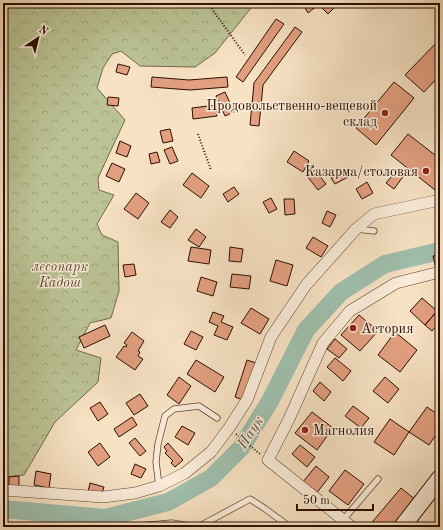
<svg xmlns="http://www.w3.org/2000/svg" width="443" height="530" font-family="'Old Standard TT',serif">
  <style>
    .forest { fill: url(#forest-crowns); stroke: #74694a }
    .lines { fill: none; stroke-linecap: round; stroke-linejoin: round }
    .river { stroke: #9fbfad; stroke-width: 18 }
    .building { fill: #e3a081; stroke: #2c0f00 }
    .lane-casing { stroke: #5f4431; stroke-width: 7 }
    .street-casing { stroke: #5f4431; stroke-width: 12 }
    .secondary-casing { stroke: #2c0f00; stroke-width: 18 }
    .path { stroke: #2c0f00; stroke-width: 2; stroke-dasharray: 1 2; stroke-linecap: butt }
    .lane { stroke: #faecd9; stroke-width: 5.5 }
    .street { stroke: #faecd9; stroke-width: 11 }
    .secondary { stroke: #faecd9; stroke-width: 16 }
    .poi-dot { fill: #8f2418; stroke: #faecd9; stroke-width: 1.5 }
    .labels { text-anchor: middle; stroke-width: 3; stroke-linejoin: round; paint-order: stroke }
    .poi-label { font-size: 14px; fill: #2c0f00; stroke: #faecd9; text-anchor: end }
    .park-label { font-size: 14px; font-style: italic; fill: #5e4e34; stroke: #faecd9 }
    .water-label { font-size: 15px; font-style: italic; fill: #544d3d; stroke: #faecd9 }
  </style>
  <defs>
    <pattern id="forest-crowns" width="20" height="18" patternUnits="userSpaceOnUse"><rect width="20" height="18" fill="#bbc395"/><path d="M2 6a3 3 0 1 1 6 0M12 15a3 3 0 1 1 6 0" fill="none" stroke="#a1a67f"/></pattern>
  </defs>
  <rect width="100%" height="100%" fill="#f7e2c4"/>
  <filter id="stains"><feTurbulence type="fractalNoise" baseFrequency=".005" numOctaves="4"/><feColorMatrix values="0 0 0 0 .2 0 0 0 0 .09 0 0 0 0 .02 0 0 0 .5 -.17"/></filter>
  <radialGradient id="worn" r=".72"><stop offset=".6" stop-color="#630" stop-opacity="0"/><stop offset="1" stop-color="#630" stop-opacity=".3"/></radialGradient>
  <path class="forest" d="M 3,3 L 255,3 L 215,53 L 195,67 L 140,66 L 121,51 L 112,54 L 103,68 L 97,88 L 125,120 L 98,178 L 99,190 L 114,195 L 97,224 L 102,235 L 118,242 L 119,291 L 111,318 L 90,323 L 76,350 L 101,358 L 98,382 L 55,422 L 24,475 L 3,477 Z"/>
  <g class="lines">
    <path class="river" d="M 3,509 L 105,518 L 168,502 L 211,478 L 241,448 L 270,401 L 306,330 L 341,292 L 385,264 L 440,251"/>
  </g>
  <path class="building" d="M 309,3 L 317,3 L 318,5 L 308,13 L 304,6 Z
    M 327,3 L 339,3 L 328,14 L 322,8 Z
    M 276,19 L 284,24 L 243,82 L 236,77 Z
    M 295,27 L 302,32 L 263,85 L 259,126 L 250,125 L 254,83 Z
    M 440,39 L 440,75 L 424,92 L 405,75 Z
    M 118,64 L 130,67 L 127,75 L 116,72 Z
    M 152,77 L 189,80 L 227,77 L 228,87 L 190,90 L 151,87 Z
    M 394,82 L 414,98 L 376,145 L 356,128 Z
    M 225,92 L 234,112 L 225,116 L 216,96 Z
    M 108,97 L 119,98 L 118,106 L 107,105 Z
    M 216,105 L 217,116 L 193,119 L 192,108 Z
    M 170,129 L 173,141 L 163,143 L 160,131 Z
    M 408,134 L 440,159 L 440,183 L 435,190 L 391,155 Z
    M 120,141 L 131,146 L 127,157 L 116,153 Z
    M 172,147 L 178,161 L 170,164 L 164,150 Z
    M 294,151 L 309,161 L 303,172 L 287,162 Z
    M 157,152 L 160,162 L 151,164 L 149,154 Z
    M 112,163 L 125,169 L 119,182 L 106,176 Z
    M 398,169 L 405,174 L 394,189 L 386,183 Z
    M 315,170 L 326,184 L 318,190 L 307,176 Z
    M 344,170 L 348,177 L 335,184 L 331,178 Z
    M 192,173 L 209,186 L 201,198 L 183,185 Z
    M 367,182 L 373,193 L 362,199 L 356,189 Z
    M 234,187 L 239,194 L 228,202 L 223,194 Z
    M 136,193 L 149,203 L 138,219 L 124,209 Z
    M 271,198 L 277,209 L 269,213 L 263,202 Z
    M 284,199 L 294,199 L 295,214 L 285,215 Z
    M 170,210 L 178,217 L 170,228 L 161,222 Z
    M 327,211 L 336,215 L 330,227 L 322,223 Z
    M 196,229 L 206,237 L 199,247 L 188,240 Z
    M 313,237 L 328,246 L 321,257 L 306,248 Z
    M 191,247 L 211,250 L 209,264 L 188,261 Z
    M 230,247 L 243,249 L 241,262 L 229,261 Z
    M 440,255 L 440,281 L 439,281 L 433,256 Z
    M 276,260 L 293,265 L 287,286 L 270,281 Z
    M 134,264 L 136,275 L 125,277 L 123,265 Z
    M 232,274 L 251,276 L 249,289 L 230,287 Z
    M 201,277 L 217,282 L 213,296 L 197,291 Z
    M 422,298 L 437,311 L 425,325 L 410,311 Z
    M 251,308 L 269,319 L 260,334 L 241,323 Z
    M 439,309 L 440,322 L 432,331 L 425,325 Z
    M 213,312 L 224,316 L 221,322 L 233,327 L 227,340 L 214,335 L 218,326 L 209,322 Z
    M 359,315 L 378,331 L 360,351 L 341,335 Z
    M 105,325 L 110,336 L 84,348 L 79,337 Z
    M 191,331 L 203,337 L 196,350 L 184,344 Z
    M 132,332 L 144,341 L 138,351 L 140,352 L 138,356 L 143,359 L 135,370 L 116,357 L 124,346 L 126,347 L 127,345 L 124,343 Z
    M 395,332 L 417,350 L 400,372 L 378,355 Z
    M 335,339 L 347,349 L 339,358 L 327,349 Z
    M 335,358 L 351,371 L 343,381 L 327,367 Z
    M 196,360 L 224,377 L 215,392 L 187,374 Z
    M 247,360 L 256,363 L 243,400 L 235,397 Z
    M 179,377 L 191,386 L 179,404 L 167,395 Z
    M 385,377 L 399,389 L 388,403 L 373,391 Z
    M 320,382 L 331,392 L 324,401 L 313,391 Z
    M 140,394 L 148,406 L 134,415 L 126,403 Z
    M 100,402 L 108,414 L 98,421 L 90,408 Z
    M 353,406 L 369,418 L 361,428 L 345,416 Z
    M 427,407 L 440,416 L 440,429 L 429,445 L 409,432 Z
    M 312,412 L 333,428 L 317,450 L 295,433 Z
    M 132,417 L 137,425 L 119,437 L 114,429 Z
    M 390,419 L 409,432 L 394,455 L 374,442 Z
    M 182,426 L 195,433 L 188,445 L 175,437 Z
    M 135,438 L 146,451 L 140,456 L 129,443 Z
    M 100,443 L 110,457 L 98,466 L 88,452 Z
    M 168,443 L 183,460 L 175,467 L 171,463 L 173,461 L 165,453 L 167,451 L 164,447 Z
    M 300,445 L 315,457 L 307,467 L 292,454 Z
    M 135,464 L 146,469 L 141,478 L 131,474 Z
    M 316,466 L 329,477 L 316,494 L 302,483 Z
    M 345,470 L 364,484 L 348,505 L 329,491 Z
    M 36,471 L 51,474 L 49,488 L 34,485 Z
    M 19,476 L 19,486 L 9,487 L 9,477 Z
    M 90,483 L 104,487 L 101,496 L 88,492 Z
    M 401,488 L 417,501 L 395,527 L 368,527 Z
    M 440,515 L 440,527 L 431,527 Z"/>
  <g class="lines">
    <defs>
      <path id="lane" d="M 357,229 L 374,231
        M 159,486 L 156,462 L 158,444 L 165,416 L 174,409 L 199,406 L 217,418
        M 343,520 L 378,479
        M 135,527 L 138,526 L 172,523 L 195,527
        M 198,527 L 250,499 L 264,508 L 290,527"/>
      <path id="street" d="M 3,490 L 103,497 L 135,493 L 159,486 L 185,473 L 211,452 L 229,428 L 247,400 L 271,337 L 306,285 L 356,229 L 374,214 L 440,200
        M 352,527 L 268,460 L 289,419 L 323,343 L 350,311 L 396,283 L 440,272"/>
      <path id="secondary" d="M 402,527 L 440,478"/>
    </defs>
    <use href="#lane" class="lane-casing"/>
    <use href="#street" class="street-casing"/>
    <use href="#secondary" class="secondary-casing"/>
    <path class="path" d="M 209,3 L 212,9 L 245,55
      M 198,134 L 211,170
      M 236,434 L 260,454"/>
    <use href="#lane" class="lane"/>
    <use href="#street" class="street"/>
    <use href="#secondary" class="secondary"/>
  </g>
  <g class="poi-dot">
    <circle cx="385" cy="113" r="4"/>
    <circle cx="426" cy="171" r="4"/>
    <circle cx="353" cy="328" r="4"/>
    <circle cx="305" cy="430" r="4"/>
  </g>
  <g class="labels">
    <g class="poi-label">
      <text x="377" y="110">Продовольственно-вещевой<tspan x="377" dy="16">склад</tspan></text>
      <text x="418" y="176">Казарма/столовая</text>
      <text x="361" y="333" text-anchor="start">Астория</text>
      <text x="313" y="435" text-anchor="start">Магнолия</text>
    </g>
    <g class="park-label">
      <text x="60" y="271">лесопарк<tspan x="60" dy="16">Кадош</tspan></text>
    </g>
    <g class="water-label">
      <text transform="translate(250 432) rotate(-57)" y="5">Паук</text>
    </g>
  </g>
  <rect width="443" height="530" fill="none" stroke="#f7e2c4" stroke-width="16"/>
  <rect x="4" y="4" width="435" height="522" fill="none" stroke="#2c0f00" stroke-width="2"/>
  <rect x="8" y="8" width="427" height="514" fill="none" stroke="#2c0f00"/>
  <g transform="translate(38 38) rotate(35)" stroke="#faecd9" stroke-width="3" paint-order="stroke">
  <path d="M0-3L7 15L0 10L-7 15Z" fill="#2c0f00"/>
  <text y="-6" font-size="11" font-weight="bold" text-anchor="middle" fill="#2c0f00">N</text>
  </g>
  <path d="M297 504v6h76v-6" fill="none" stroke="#2c0f00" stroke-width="2"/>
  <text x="303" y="504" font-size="12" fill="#2c0f00" stroke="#faecd9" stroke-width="3" paint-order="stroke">50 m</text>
  <rect width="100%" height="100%" filter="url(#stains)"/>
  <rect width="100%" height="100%" fill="url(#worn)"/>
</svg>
